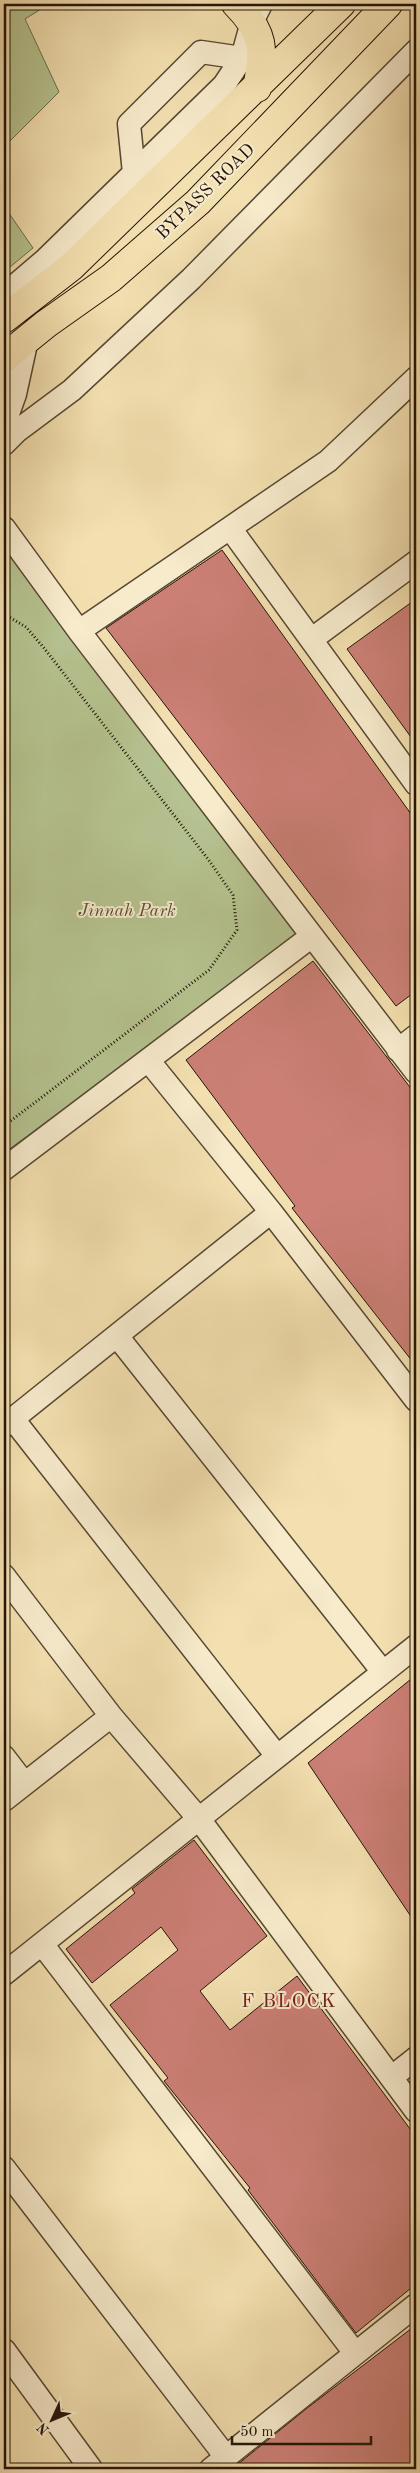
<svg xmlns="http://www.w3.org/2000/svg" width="420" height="2473" font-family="'Old Standard TT',serif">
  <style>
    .green { fill: #b5c390; stroke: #6c6c4c }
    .building { fill: #cb7f75; stroke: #231409 }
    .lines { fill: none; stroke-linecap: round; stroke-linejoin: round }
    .minor-casing { stroke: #574733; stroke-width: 25 }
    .major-casing { stroke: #231409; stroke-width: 30 }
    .path { stroke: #231409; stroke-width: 3; stroke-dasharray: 1 2.5; stroke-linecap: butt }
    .minor { stroke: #f7ebcc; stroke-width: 22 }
    .major { stroke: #f3e0b0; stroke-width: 28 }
    .labels { text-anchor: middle; stroke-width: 4; stroke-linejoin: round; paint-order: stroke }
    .street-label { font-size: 18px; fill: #231409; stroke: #f7ebcc }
    .park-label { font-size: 18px; font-style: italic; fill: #565138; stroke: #f7ebcc }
    .quarter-label { font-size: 20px; letter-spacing: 1px; fill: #7a1f14; stroke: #f7ebcc }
  </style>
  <rect width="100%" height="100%" fill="#f3e0b0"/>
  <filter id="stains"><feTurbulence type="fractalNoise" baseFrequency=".004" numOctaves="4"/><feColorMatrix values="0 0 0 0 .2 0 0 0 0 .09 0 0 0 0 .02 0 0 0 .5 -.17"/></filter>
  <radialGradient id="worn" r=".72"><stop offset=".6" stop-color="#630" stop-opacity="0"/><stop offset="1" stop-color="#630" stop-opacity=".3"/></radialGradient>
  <path class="green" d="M 4,4 L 49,4 L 25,19 L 59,92 L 4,147 Z
    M 4,206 L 33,248 L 4,272 Z
    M 4,540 L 299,936 L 4,1153 Z"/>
  <path class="building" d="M 222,550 L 416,821 L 416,991 L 396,1006 L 106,628 Z
    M 416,599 L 416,744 L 347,649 Z
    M 313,961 L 416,1095 L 416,1366 L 292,1208 L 295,1206 L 186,1060 Z
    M 416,1675 L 416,1924 L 308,1763 Z
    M 194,1840 L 267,1936 L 200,1991 L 230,2030 L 297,1976 L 416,2137 L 416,2284 L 356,2333 L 248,2190 L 250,2188 L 164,2081 L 168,2078 L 110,2005 L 178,1950 L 161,1927 L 92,1983 L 66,1949 L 135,1893 L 132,1889 Z
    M 416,2325 L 416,2469 L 232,2469 L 306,2409 Z"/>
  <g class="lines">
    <defs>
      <path id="minor" d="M 135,183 L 129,124 L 201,52 L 242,58 L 253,63
        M 4,295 L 45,260 L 224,85 L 242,58 L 252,22 L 261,4
        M 416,378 L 328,461 L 230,528 L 416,784
        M 4,425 L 15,394 L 27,339
        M 4,444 L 17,431 L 72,390 L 191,279 L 416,51
        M 4,528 L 79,631 L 416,1072
        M 79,631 L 230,528
        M 312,639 L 416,562
        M 398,1050 L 416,1036
        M 148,1060 L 271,1212 L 416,1400
        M 4,1169 L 312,936
        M 117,1336 L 383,1672
        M 13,1419 L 277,1756
        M 4,1426 L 271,1212
        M 4,1576 L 111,1716 L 199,1819 L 416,2111
        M 4,1757 L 24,1783
        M 4,1800 L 111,1716
        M 42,1944 L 355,2353
        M 4,1974 L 416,1646
        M 392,2077 L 416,2058
        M 4,2168 L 226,2457
        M 4,2350 L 91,2469
        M 211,2469 L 416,2305"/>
      <path id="major" d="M 236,4 C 264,32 265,50 257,88
        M 4,319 L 71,267 L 341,4
        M 4,358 L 46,324 L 111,278 L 198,202 L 388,4"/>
    </defs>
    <use href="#minor" class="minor-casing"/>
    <use href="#major" class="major-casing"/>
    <path class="path" d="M 4,614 L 26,627 L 44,648 L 208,859 L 233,895 L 237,930 L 209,970 L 4,1126"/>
    <use href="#minor" class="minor"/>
    <use href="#major" class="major"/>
  </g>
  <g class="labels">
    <g class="street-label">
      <text transform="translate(205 191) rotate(-44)" y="6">BYPASS ROAD</text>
    </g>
    <g class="park-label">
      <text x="127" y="916">Jinnah Park</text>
    </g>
    <g class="quarter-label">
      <text x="289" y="2007">F BLOCK</text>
    </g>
  </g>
  <rect width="420" height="2473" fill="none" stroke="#f3e0b0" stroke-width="20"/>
  <rect x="5" y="5" width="410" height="2463" fill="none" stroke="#231409" stroke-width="2.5"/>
  <rect x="10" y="10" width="400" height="2453" fill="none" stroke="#231409"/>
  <g transform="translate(52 2420) rotate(226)" stroke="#f7ebcc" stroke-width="4" paint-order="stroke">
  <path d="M0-4L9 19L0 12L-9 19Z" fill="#231409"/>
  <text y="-8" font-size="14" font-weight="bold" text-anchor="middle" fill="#231409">N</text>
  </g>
  <path d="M232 2436v8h139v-8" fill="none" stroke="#231409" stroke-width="2.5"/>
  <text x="240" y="2436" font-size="15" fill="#231409" stroke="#f7ebcc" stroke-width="4" paint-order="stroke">50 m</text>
  <rect width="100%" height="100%" filter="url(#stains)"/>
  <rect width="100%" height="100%" fill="url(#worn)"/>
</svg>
